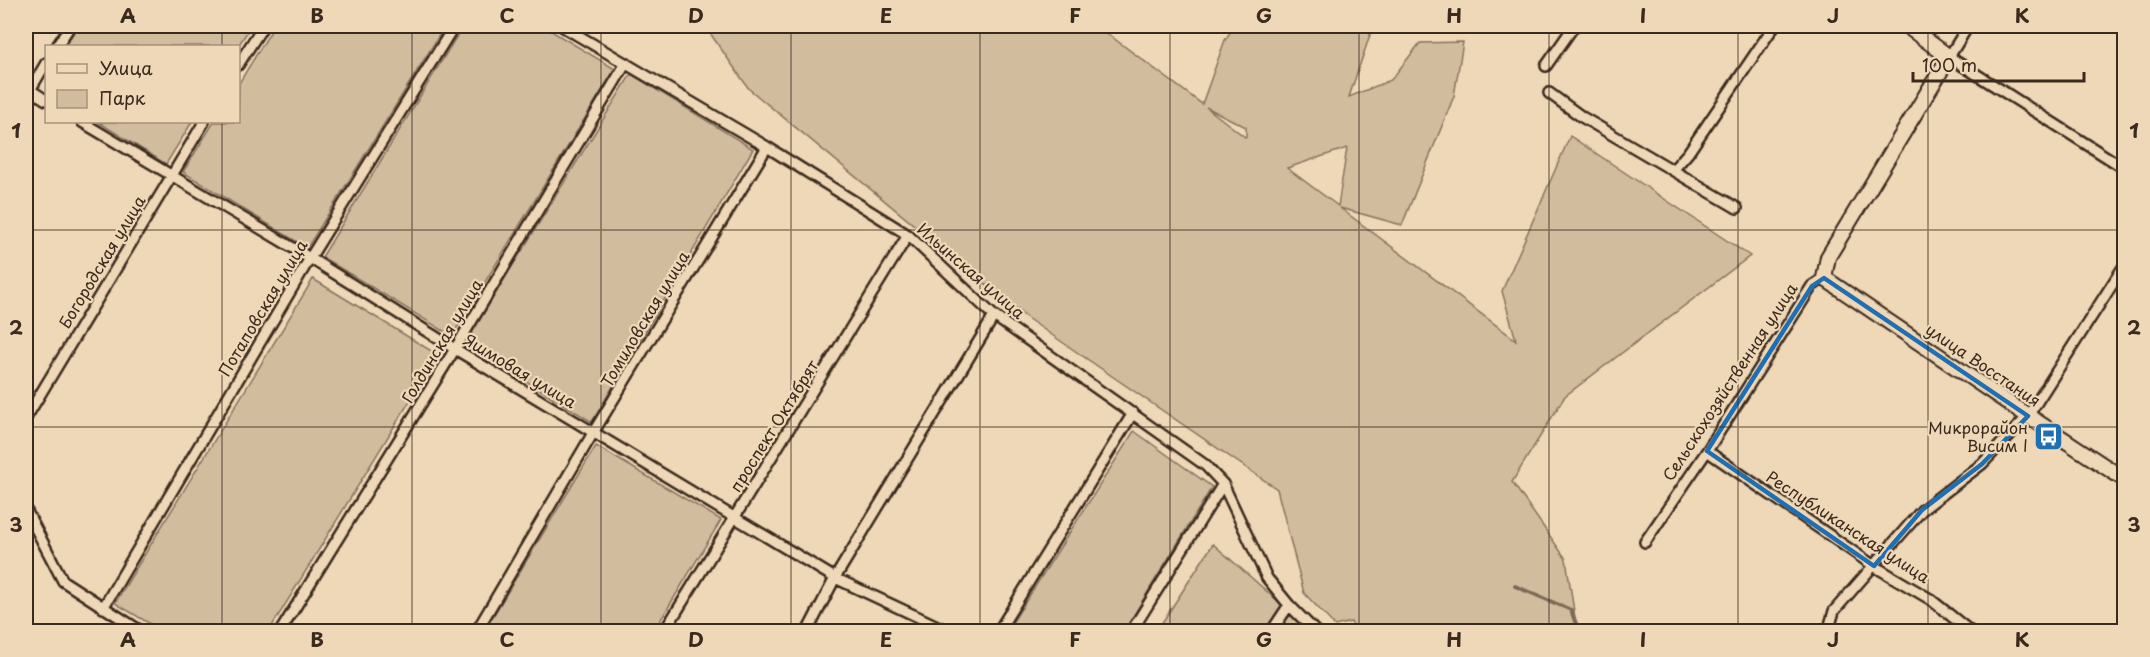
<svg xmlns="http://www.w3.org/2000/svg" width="2150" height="657" font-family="'Playpen Sans',sans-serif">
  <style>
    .green { fill: #d1bc9e; stroke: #86735e; stroke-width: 1.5; fill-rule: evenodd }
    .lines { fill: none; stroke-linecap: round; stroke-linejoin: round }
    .stream { stroke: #7c6a56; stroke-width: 4 }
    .street-casing { stroke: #3b2a1e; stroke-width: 14 }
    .secondary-casing { stroke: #3b2a1e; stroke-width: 18 }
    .street { stroke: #efd8b7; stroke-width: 9 }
    .secondary { stroke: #efd8b7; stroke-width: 14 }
    .marked { fill: none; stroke: #1f6fb2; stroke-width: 4.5; stroke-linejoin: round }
    .grid { fill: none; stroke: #3b2a1e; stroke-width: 1.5; stroke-opacity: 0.55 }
    .labels { text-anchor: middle; stroke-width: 4.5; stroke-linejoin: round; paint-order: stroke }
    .street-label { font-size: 16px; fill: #3b2a1e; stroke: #efd8b7 }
    .poi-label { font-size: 16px; fill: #3b2a1e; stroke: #efd8b7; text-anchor: end }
    .neatline { fill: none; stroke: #3b2a1e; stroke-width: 2 }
    .grid-label { font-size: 20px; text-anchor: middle; font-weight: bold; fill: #3b2a1e }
  </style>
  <rect width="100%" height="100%" fill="#efd8b7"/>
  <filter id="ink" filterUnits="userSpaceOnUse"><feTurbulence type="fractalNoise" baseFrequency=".0167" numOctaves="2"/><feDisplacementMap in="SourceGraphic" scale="12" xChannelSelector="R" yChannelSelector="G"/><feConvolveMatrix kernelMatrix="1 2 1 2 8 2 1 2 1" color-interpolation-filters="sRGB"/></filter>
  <g filter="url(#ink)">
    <path class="green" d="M 78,26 L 251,26 L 238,46 L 65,46 Z
      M 274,26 L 445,26 L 307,248 L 183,172 L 214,122 L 238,122 L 239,83 Z
      M 463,26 L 543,26 L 615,69 L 452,336 L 322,257 Z
      M 705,26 L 1097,26 L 1202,104 L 1225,40 L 1234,26 L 1373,26 L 1349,97 L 1391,80 L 1420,43 L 1463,42 L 1454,96 L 1402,225 L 1340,208 L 1516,340 L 1502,291 L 1570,136 L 1750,256 L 1565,396 L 1512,482 L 1566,559 L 1577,631 L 1355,631 L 1351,622 L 1335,626 L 1304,593 L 1277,489 L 1027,318 L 749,89 ZM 1206,107 L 1246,127 L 1246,137 L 1245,137 ZM 1347,148 L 1338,206 L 1287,168 Z
      M 631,74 L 753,149 L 592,422 L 465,343 Z
      M 98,122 L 192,122 L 166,164 Z
      M 313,279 L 438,355 L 269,631 L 162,631 L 115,603 Z
      M 1134,431 L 1212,487 L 1124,631 L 1007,631 Z
      M 596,446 L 721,520 L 654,631 L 484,631 Z
      M 1213,544 L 1312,631 L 1156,632 Z"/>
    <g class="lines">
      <path class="stream" d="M 1515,586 L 1571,610 L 1579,632"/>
      <defs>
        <path id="street" d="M 562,26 L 767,147 L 908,235 L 994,316 L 1205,465 L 1223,484 L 1267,578 L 1289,605 L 1316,632
          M 1968,26 L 1949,57 L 2124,168
          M 57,46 L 70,26
          M 238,65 L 263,26
          M 1546,66 L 1574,26
          M 26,87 L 46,100
          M 1549,93 L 1582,117 L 1737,208
          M 26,97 L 46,63
          M 82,122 L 310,258 L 455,349 L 835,578 L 950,632
          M 1673,170 L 1688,153 L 1774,26
          M 26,418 L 204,122
          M 1707,451 L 1874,566 L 1930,599 L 1971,632
          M 26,510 L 63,581 L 142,632
          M 1645,542 L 1707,451 L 1812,286 L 1824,278
          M 103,608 L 310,258 L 454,26
          M 280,632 L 455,349 L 626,63
          M 476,632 L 593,433 L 767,147
          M 664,632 L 908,235
          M 807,632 L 835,578 L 994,316
          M 998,632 L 1133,413
          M 1131,632 L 1223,484
          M 1271,632 L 1289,605
          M 1828,632 L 1834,611 L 1922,510 L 1982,464 L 2028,416 L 2124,266"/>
        <path id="secondary" d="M 1907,26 L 1949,57 L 1828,257 L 1824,278 L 2013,406 L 2124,479"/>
      </defs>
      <use href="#street" class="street-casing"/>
      <use href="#secondary" class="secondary-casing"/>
      <use href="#street" class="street"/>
      <use href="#secondary" class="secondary"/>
    </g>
  </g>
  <path class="marked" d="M 1824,278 L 2028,416 L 1982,464 L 1922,510 L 1874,566 L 1707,451 L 1812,286 Z"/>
  <path class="grid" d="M 222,26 L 222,46M 412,26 L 412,632M 601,26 L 601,632M 791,26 L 791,632M 980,26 L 980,632M 1170,26 L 1170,632M 1359,26 L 1359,632M 1549,26 L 1549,632M 1738,26 L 1738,632M 1928,26 L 1928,632M 222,122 L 222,632M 26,230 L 2124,230M 26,427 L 2124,427"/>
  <defs>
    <symbol id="bus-square" viewBox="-11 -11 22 22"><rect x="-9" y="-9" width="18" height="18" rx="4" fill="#1f6fb2" stroke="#efd8b7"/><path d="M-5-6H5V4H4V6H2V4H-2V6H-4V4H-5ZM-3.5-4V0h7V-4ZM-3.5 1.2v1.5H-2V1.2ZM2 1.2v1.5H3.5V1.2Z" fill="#fff"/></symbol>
  </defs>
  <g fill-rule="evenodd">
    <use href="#bus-square" x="2032" y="420" width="33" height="33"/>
  </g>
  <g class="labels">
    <g class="street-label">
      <text transform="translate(102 262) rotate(-59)" y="6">Богородская улица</text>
      <text transform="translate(971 271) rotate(41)" y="6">Ильинская улица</text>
      <text transform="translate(263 308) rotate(-59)" y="6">Потаповская улица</text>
      <text transform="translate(645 319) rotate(-59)" y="6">Томиловская улица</text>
      <text transform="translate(442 341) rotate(-59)" y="6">Голдинская улица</text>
      <text transform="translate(1983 365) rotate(34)" y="6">улица Восстания</text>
      <text transform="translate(520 371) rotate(31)" y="6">Яшмовая улица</text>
      <text transform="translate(1730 382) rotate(-57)" y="6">Сельскохозяйственная улица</text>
      <text transform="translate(774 426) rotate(-58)" y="6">проспект Октябрят</text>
      <text transform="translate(1848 527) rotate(33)" y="6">Республиканская улица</text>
    </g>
    <g class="poi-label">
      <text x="2028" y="434">Микрорайон<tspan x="2028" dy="18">Висим I</tspan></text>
    </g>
  </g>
  <rect width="2150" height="657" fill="none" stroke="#efd8b7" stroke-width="66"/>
  <rect x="45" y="45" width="195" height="78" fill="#efd8b7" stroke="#a7927a" stroke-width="1.5"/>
  <rect x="57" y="64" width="30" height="9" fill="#efd8b7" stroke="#a7927a" stroke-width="1.5"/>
  <text x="99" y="75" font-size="18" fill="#3b2a1e">Улица</text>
  <rect x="57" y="90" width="30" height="18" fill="#d1bc9e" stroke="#a7927a" stroke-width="1.5"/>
  <text x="99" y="105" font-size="18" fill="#3b2a1e">Парк</text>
  <path d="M1913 72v9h171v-9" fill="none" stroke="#3b2a1e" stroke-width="3"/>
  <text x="1922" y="72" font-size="18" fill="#3b2a1e" stroke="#efd8b7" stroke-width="4.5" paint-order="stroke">100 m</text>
  <rect x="33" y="33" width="2084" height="591" class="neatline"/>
  <g class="grid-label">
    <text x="128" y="23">A</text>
    <text x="317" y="23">B</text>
    <text x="507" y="23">C</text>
    <text x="696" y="23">D</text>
    <text x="886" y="23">E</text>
    <text x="1075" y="23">F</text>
    <text x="1264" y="23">G</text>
    <text x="1454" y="23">H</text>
    <text x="1643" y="23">I</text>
    <text x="1833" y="23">J</text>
    <text x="2022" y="23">K</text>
    <text x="16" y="138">1</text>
    <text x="2134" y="138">1</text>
    <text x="16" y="335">2</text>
    <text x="2134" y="335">2</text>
    <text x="16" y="532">3</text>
    <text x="2134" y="532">3</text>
    <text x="128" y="647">A</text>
    <text x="317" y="647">B</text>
    <text x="507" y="647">C</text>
    <text x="696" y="647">D</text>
    <text x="886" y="647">E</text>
    <text x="1075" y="647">F</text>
    <text x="1264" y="647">G</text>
    <text x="1454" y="647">H</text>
    <text x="1643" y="647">I</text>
    <text x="1833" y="647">J</text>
    <text x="2022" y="647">K</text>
  </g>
</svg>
